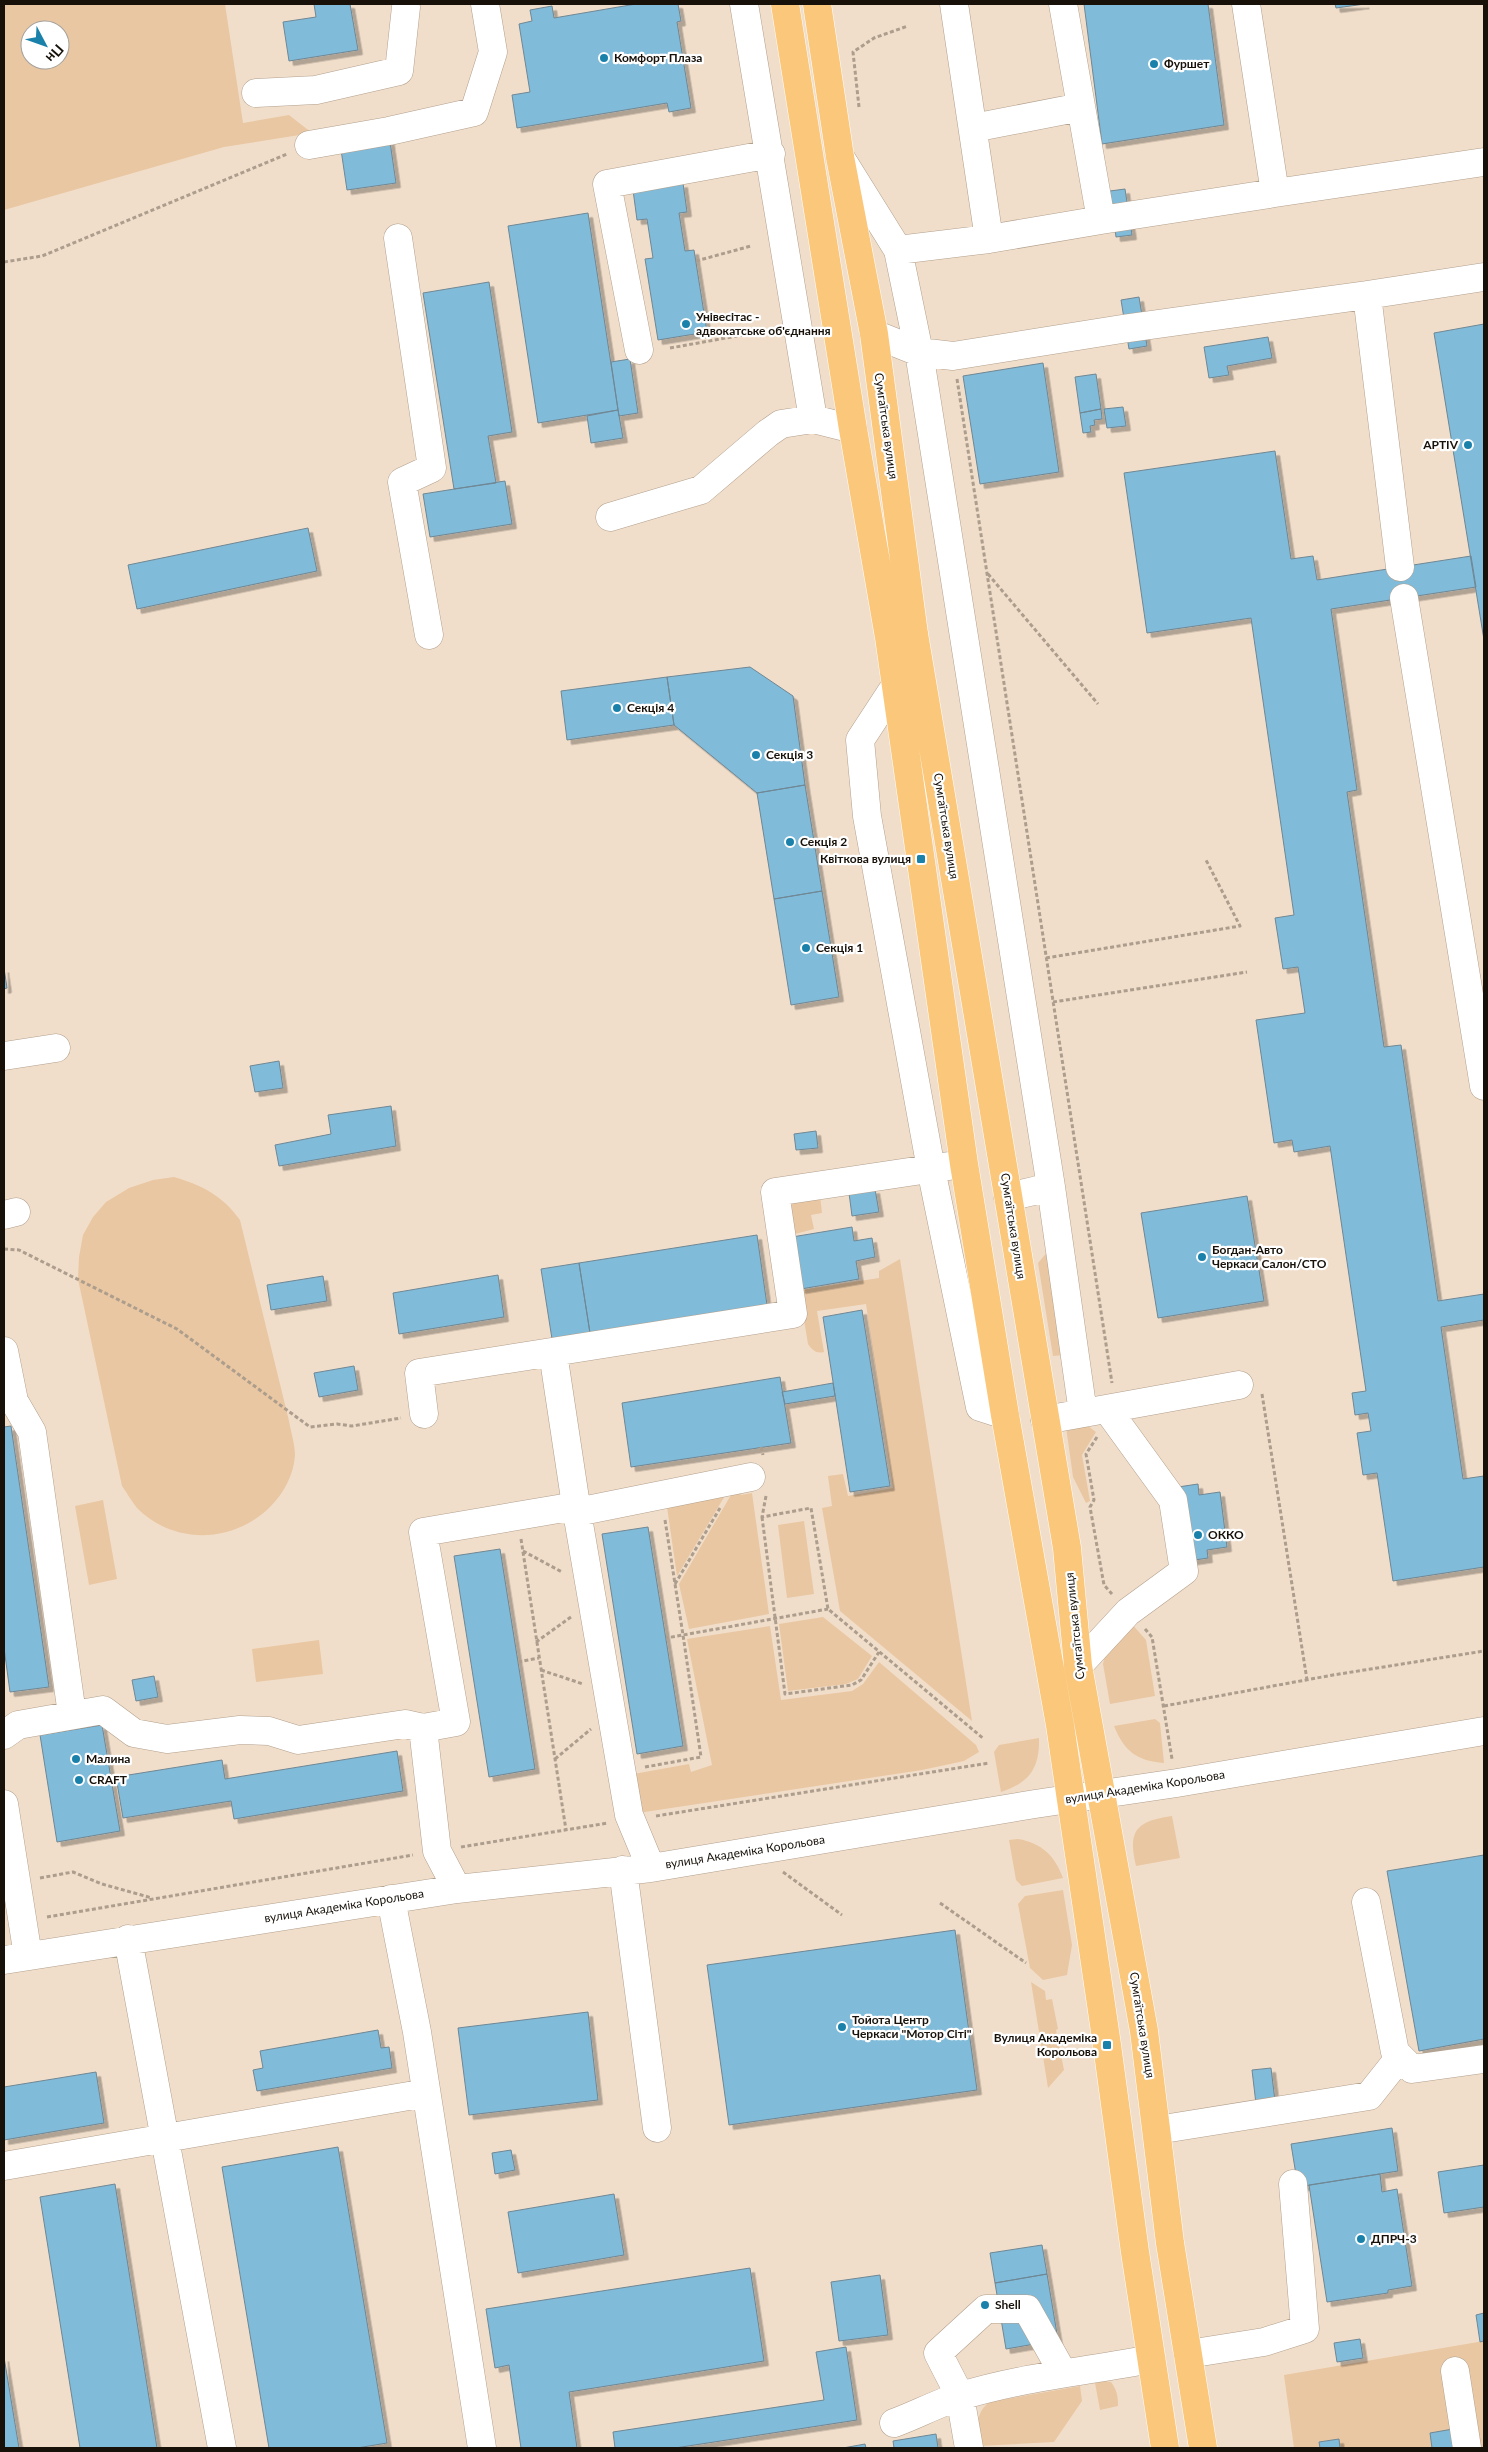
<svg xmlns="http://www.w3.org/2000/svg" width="1488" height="2452" font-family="Lato,sans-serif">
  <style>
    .green { fill: #e9c7a2; fill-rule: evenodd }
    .building { fill: #80bbda; stroke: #6f8794; filter: url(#shadow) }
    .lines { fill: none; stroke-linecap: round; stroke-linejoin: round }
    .minor-casing { stroke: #b2a08d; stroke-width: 29 }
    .major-casing { stroke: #fff; stroke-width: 29 }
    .path { stroke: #ac9d8d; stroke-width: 3; stroke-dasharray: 4 2.5; stroke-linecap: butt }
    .minor { stroke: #fff; stroke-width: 28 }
    .major { stroke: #fbc77a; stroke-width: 28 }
    .poi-dot { fill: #1a81ab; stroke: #fff; stroke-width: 2 }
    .labels { text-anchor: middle; stroke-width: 4.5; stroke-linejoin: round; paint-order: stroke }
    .poi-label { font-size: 12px; font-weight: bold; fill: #17110a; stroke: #fff; text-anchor: start }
    .street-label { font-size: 12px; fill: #17110a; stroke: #fff }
  </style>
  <defs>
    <filter id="shadow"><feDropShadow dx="4.5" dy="4.5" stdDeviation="0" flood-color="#0004"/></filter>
  </defs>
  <rect width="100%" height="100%" fill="#f1deca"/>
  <path class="green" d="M 4,4 L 225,4 L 243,123 L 289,115 L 312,133 L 224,147 L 4,210 ZM 30,30 L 60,30 L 60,60 L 30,60 Z
    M 174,1177 C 202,1185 223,1196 240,1220 L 289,1421 C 291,1432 295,1445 295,1455 C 294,1474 284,1493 271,1506 C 235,1543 175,1546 137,1508 C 132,1502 127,1493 122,1486 L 78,1279 L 79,1257 L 83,1235 L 93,1217 L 106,1202 L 129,1188 L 153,1180 Z
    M 820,1195 L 822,1213 L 811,1215 L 814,1229 L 791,1235 L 801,1290 L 879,1278 L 879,1271 L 900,1259 L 972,1721 L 840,1611 L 822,1508 L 832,1506 L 828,1476 L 843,1474 L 848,1496 L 893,1488 L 866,1304 L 817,1311 L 824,1352 C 816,1354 812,1350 808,1344 L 786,1213 L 789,1199 Z
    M 1049,1250 L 1065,1355 L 1053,1356 L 1038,1263 Z
    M 1084,1423 L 1096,1432 L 1082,1455 L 1090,1501 L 1086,1503 L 1073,1477 L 1066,1427 Z
    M 735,1488 L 740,1488 L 741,1495 L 752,1493 L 769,1614 L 689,1629 L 679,1584 Z
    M 729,1489 L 677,1576 L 666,1500 Z
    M 103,1500 L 117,1579 L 89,1585 L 75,1506 Z
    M 804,1521 L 814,1594 L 787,1598 L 778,1525 Z
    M 823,1617 L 872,1656 L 858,1679 L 846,1684 L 788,1691 L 779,1624 Z
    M 1131,1623 L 1146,1640 L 1155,1696 L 1110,1704 L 1103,1664 L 1106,1651 Z
    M 770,1626 L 781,1700 L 852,1691 L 863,1684 L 879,1662 L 976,1745 L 979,1752 L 964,1761 L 922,1770 L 638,1813 L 628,1775 L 689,1764 L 691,1772 L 712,1765 L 687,1639 Z
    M 319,1640 L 323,1674 L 256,1682 L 252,1649 Z
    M 1155,1719 L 1160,1723 L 1164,1763 C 1137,1761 1124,1751 1114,1726 Z
    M 1039,1738 C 1040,1768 1029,1783 1001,1792 L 994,1752 L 999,1745 Z
    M 1172,1816 L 1180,1858 L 1136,1866 C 1127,1829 1138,1821 1172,1816 Z
    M 1018,1839 C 1042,1843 1055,1856 1063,1878 L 1022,1886 L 1016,1880 L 1009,1840 Z
    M 1063,1890 L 1072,1945 L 1067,1975 L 1043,1980 L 1030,1968 L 1018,1904 L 1025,1896 Z
    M 1031,1982 L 1045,1991 L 1046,2000 L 1052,1999 L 1058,2029 L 1056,2030 L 1064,2070 L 1048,2088 Z
    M 1484,2341 L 1484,2448 L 1294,2448 L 1284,2375 Z
    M 1104,2381 L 1111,2382 C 1117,2390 1118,2396 1118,2406 L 1100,2410 L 1095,2383 Z
    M 1080,2386 L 1082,2401 L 1054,2442 L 980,2446 C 977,2429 974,2415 989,2402 Z"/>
  <path class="building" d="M 314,4 L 350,4 L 358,50 L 289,61 L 283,22 L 316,17 Z
    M 636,4 L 678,4 L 681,21 L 677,22 L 691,108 L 669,112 L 667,103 L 517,128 L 512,95 L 530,92 L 519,24 L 532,21 L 530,10 L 552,6 L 554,18 Z
    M 1084,4 L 1208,4 L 1224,125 L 1102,144 Z
    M 1335,4 L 1365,4 L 1336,8 Z
    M 389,135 L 396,183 L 347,190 L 340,143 Z
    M 683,183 L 687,212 L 679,213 L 685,251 L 694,250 L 707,332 L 658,340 L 645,259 L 653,258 L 647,219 L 637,220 L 633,190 Z
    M 1125,189 L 1132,235 L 1116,237 L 1110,191 Z
    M 588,213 L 618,410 L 538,423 L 508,226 Z
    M 489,282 L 512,432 L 488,436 L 496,483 L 454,489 L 423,293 Z
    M 1139,297 L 1147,346 L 1129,349 L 1121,300 Z
    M 1484,324 L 1484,640 L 1434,333 Z
    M 1268,337 L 1272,358 L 1227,366 L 1229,375 L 1209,378 L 1204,347 Z
    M 630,359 L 638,413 L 619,416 L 611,362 Z
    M 1043,363 L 1059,472 L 980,484 L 963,376 Z
    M 1096,374 L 1101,409 L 1080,413 L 1075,377 Z
    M 1123,407 L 1126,426 L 1107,428 L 1104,409 Z
    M 1101,409 L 1102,419 L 1094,420 L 1095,425 L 1090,426 L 1091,432 L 1083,433 L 1080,413 Z
    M 618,410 L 623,438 L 591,443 L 587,416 Z
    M 1275,451 L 1291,559 L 1313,556 L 1317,580 L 1471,556 L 1476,587 L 1331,609 L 1357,790 L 1347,792 L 1384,1047 L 1401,1045 L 1438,1301 L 1484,1294 L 1484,1320 L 1441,1327 L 1463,1479 L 1484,1476 L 1484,1567 L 1393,1581 L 1377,1473 L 1363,1475 L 1357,1433 L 1371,1431 L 1368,1413 L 1355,1415 L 1352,1393 L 1366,1391 L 1330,1146 L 1294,1152 L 1292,1140 L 1274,1143 L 1256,1020 L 1305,1013 L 1298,967 L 1283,969 L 1275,918 L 1294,915 L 1251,618 L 1147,633 L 1124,473 Z
    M 505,481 L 512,524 L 430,537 L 423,494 Z
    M 308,528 L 317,571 L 137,609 L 128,565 Z
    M 750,667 L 793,696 L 805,785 L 757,793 L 674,725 L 667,677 Z
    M 667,677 L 674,725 L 567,740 L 561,691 Z
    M 805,785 L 822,891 L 774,899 L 757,793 Z
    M 822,891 L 839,997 L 791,1005 L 774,899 Z
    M 4,968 L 7,988 L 4,989 Z
    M 279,1061 L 283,1088 L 255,1092 L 250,1066 Z
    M 391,1106 L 396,1146 L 279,1166 L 275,1145 L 331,1134 L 328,1115 Z
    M 816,1131 L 818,1148 L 796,1150 L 794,1134 Z
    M 875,1189 L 879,1212 L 852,1216 L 849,1193 Z
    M 1247,1196 L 1264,1301 L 1158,1318 L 1141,1213 Z
    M 852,1227 L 854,1241 L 872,1238 L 875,1257 L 856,1261 L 859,1279 L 801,1289 L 792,1237 Z
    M 757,1235 L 767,1305 L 590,1333 L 579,1263 Z
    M 579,1263 L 590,1333 L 552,1339 L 541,1269 Z
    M 498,1275 L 504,1317 L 399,1334 L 393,1293 Z
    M 323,1276 L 327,1301 L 271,1310 L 267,1285 Z
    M 862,1310 L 890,1486 L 850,1492 L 823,1317 Z
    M 354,1366 L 358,1390 L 319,1397 L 314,1373 Z
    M 780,1377 L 791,1443 L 631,1467 L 622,1403 Z
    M 833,1383 L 835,1396 L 785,1404 L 782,1392 Z
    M 11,1426 L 49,1687 L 10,1692 L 4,1648 L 4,1427 Z
    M 1198,1484 L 1199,1495 L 1220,1492 L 1227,1547 L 1207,1550 L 1208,1558 L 1188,1561 L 1178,1487 Z
    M 648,1527 L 683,1746 L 637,1754 L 602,1534 Z
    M 500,1549 L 535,1769 L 489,1777 L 454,1556 Z
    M 154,1676 L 158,1697 L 136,1701 L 132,1680 Z
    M 102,1725 L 120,1831 L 57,1842 L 40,1735 Z
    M 397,1751 L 403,1791 L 234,1819 L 231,1801 L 123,1818 L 116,1777 L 222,1760 L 225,1779 Z
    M 1484,1855 L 1484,2039 L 1419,2051 L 1387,1871 Z
    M 955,1930 L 977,2090 L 729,2125 L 707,1965 Z
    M 588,2012 L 598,2100 L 469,2115 L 458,2028 Z
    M 378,2030 L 381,2048 L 389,2047 L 392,2068 L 257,2091 L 253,2070 L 263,2068 L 260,2051 Z
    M 1271,2068 L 1275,2101 L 1256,2104 L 1252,2070 Z
    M 96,2072 L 104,2123 L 4,2140 L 4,2087 Z
    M 1392,2128 L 1398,2171 L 1298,2187 L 1291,2144 Z
    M 338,2147 L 387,2443 L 357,2448 L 269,2448 L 222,2167 Z
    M 511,2150 L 515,2170 L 495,2174 L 492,2153 Z
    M 1484,2165 L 1484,2207 L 1444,2213 L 1438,2172 Z
    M 1380,2174 L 1382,2192 L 1397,2189 L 1412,2286 L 1388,2290 L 1388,2293 L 1327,2302 L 1309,2185 Z
    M 115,2184 L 157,2448 L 80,2448 L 40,2197 Z
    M 614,2194 L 624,2255 L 518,2273 L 508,2212 Z
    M 1042,2245 L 1047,2274 L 995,2283 L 990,2253 Z
    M 750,2268 L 764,2361 L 569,2392 L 577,2448 L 521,2448 L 509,2365 L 495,2368 L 486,2309 Z
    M 1047,2274 L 1058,2340 L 1006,2349 L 995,2283 Z
    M 880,2275 L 888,2335 L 839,2341 L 831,2282 Z
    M 1484,2313 L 1484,2341 L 1480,2342 L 1476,2315 Z
    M 1360,2339 L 1363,2358 L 1337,2362 L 1334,2343 Z
    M 846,2347 L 857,2420 L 675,2448 L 615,2448 L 613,2432 L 824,2400 L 816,2352 Z
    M 4,2357 L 19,2448 L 4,2448 Z
    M 1453,2429 L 1456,2448 L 1432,2448 L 1430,2433 Z
    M 936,2434 L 938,2448 L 894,2448 L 893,2441 Z
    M 1339,2439 L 1340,2448 L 1320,2448 L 1319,2442 Z
    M 865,2444 L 866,2448 L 843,2448 Z"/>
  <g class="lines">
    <defs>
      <path id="minor" d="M 744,4 L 813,419
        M 954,4 L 989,239
        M 256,93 L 316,90 L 399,71 L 406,7
        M 973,128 L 1081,107
        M 309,145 L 389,131 L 474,112 L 493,52 L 485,4
        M 840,157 L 898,250 L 919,352 L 1051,1187 L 1083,1413
        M 1275,193 L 1484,162
        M 1101,220 L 1275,193 L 1246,4
        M 398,238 L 432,468 L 402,482 L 429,635
        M 898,250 L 989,239 L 1101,220 L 1063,4
        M 874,334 L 919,352 L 953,356 L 1122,329 L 1367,295
        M 639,350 L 607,184 L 771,154
        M 610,517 L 701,490 L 768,433 L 781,424 L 813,419 L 853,429
        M 1400,567 L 1367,295 L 1484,277
        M 1404,598 L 1484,1086
        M 896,685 L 860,740 L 867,816 L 931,1169 L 980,1407 L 1005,1415
        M 4,1056 L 56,1048
        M 1008,1197 L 1051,1187
        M 4,1215 L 16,1212
        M 4,1351 L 14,1401 L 32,1432 L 72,1714
        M 553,1353 L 577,1512 L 629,1815 L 651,1868
        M 424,1414 L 419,1373 L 793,1314 L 775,1192 L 949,1166
        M 1045,1420 L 1239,1385
        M 1078,1666 L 1128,1612 L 1184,1571 L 1173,1500 L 1107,1409
        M 423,1728 L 456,1722 L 423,1532 L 564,1508 L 577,1512 L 751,1477
        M 4,1735 L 18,1725 L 103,1710 L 134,1733 L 167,1739 L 240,1730 L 269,1731 L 298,1740 L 405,1724 L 423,1728 L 437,1851 L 457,1889
        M 4,1804 L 28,1956
        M 623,1870 L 657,2128
        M 391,1899 L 417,2032 L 482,2448
        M 1366,1902 L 1395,2052 L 1412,2069 L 1484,2059
        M 128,1939 L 222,2448
        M 4,1960 L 457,1889 L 651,1868 L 1035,1804 L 1177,1783 L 1484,1731
        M 1157,2130 L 1369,2096 L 1400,2057
        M 4,2166 L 426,2093
        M 1188,2354 L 1264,2342 L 1305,2329 L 1293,2184
        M 1455,2371 L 1467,2448
        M 894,2423 C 916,2415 938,2403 961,2396 C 1023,2377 1088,2371 1151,2359
        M 969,2448 L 960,2396 L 938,2353 L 986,2309 L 1027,2309 L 1063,2373"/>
      <path id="major" d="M 785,4 L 853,429 L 889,637 L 964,1164 L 1005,1415 L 1060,1725 L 1107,2045 L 1135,2252 L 1165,2448
        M 817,4 L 840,157 L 874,334 L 914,634 L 1067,1548 L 1078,1666 L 1144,2031 L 1170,2243 L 1203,2448"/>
    </defs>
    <use href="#minor" class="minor-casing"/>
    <use href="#major" class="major-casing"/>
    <path class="path" d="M 859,107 L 853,52 L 874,38 L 908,26
      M 696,261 L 751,246
      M 4,262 L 42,256 L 287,154
      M 670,348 L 765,331
      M 957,379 L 1112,1383
      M 988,574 L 1098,704
      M 1046,958 L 1240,926 L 1206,860
      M 1053,1002 L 1247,972
      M 4,1249 L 19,1250 L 177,1329 L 310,1427 L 337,1424 L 352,1426 L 401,1418
      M 1262,1394 L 1307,1680
      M 1097,1437 L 1086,1454 L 1094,1500 L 1090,1507 L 1104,1585 L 1112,1594
      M 761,1447 L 763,1455
      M 766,1496 L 762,1517 L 811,1508 L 828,1609 L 984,1739
      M 762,1517 L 785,1694 L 852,1685 L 861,1680 L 879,1652
      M 665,1520 L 683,1635 L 828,1609
      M 521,1539 L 566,1830
      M 523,1551 L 562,1572
      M 675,1584 L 720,1508
      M 1145,1629 L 1152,1637 L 1172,1759
      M 536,1642 L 571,1617
      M 518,1662 L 539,1658
      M 541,1670 L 583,1684
      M 1164,1706 L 1333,1675 L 1484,1651
      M 555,1759 L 591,1729
      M 645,1767 L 701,1757 L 683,1635 L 666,1638
      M 656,1816 L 989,1763
      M 461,1847 L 608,1823
      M 783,1872 L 842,1915
      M 40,1878 L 73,1872 L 102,1884 L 152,1898
      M 940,1903 L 1026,1963
      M 47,1917 L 413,1855"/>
    <use href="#minor" class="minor"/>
    <use href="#major" class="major"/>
  </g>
  <g class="poi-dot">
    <circle cx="604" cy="58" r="5"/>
    <circle cx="1154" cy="64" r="5"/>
    <circle cx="686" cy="324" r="5"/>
    <circle cx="1468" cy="445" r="5"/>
    <circle cx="617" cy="708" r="5"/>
    <circle cx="756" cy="755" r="5"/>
    <circle cx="790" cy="842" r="5"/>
    <rect x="916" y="854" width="10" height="10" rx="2.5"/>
    <circle cx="806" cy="948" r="5"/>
    <circle cx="1202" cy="1257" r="5"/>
    <circle cx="1198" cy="1535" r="5"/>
    <circle cx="76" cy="1759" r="5"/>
    <circle cx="79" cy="1780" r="5"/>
    <circle cx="842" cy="2027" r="5"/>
    <rect x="1102" y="2040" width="10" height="10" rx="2.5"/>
    <circle cx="1361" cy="2239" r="5"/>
    <circle cx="985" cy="2305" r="5"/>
  </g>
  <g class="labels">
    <g class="poi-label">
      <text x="614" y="62">Комфорт Плаза</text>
      <text x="1164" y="68">Фуршет</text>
      <text x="696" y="321">Унівесітас -<tspan x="696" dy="14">адвокатське об'єднання</tspan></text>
      <text x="1458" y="449" text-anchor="end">APTIV</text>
      <text x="627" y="712">Секція 4</text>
      <text x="766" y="759">Секція 3</text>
      <text x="800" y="846">Секція 2</text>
      <text x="911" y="863" text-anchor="end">Квіткова вулиця</text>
      <text x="816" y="952">Секція 1</text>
      <text x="1212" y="1254">Богдан-Авто<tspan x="1212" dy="14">Черкаси Салон/СТО</tspan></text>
      <text x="1208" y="1539">ОККО</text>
      <text x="86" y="1763">Малина</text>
      <text x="89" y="1784">CRAFT</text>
      <text x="852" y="2024">Тойота Центр<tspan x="852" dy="14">Черкаси "Мотор Сіті"</tspan></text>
      <text x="1097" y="2042" text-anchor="end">Вулиця Академіка<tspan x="1097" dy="14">Корольова</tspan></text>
      <text x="1371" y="2243">ДПРЧ-3</text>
      <text x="995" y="2309">Shell</text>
    </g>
    <g class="street-label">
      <text transform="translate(886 426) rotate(82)" y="4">Сумгаїтська вулиця</text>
      <text transform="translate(946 826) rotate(81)" y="4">Сумгаїтська вулиця</text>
      <text transform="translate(1013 1226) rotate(81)" y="4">Сумгаїтська вулиця</text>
      <text transform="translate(1075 1626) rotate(-96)" y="4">Сумгаїтська вулиця</text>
      <text transform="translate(1145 1787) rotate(-9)" y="4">вулиця Академіка Корольова</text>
      <text transform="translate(745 1852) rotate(-9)" y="4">вулиця Академіка Корольова</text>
      <text transform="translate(344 1906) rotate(-9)" y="4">вулиця Академіка Корольова</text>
      <text transform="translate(1142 2025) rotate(81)" y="4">Сумгаїтська вулиця</text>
    </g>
  </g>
  <rect width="1488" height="2452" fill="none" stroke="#17110a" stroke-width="10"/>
  <g transform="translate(45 45) rotate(131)"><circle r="24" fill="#ffffff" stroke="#a2a09d"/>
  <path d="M0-4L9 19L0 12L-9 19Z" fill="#1a81ab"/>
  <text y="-8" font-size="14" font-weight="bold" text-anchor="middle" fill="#17110a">Пн</text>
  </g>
</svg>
